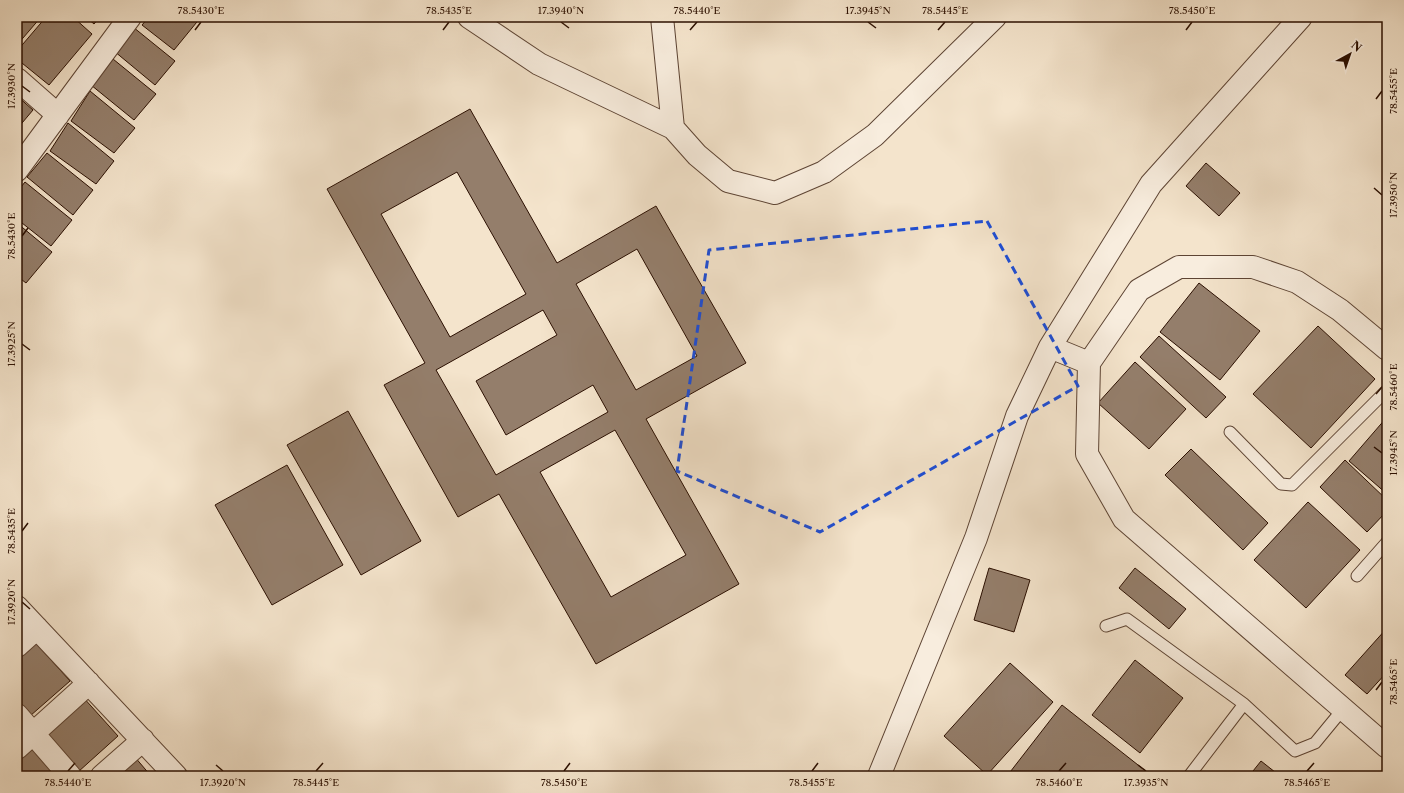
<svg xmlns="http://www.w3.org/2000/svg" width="1404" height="793" font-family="'Libre Caslon Text',serif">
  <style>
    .building { fill: #947e6b; stroke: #2b0f01; fill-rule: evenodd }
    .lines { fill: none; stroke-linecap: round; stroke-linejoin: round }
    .service-casing { stroke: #5d4434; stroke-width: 13 }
    .minor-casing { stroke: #5d4434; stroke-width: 24 }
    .service { stroke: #f8edde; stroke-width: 11 }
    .minor { stroke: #f8edde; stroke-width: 22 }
    .marked { fill: none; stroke: #1d4ed8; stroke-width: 3; stroke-dasharray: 8 5; stroke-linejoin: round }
    .ticks { fill: none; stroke: #2b0f01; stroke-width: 1.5 }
    .neatline { fill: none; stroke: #2b0f01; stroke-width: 1.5 }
    .ticks-label { font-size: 10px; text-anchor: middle; fill: #2b0f01 }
  </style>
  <rect width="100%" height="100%" fill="#f4e4cc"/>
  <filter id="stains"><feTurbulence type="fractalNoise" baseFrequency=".005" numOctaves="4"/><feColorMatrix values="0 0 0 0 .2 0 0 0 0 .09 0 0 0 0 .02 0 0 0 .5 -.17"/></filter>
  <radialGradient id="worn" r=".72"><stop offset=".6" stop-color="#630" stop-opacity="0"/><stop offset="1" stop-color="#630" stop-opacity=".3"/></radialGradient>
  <path class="building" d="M 17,17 L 41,17 L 17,45 Z
    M 46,17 L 73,17 L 92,34 L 49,85 L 17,59 L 17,51 Z
    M 86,17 L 100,17 L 94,24 Z
    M 149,17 L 201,17 L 174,50 L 142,25 Z
    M 133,27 L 175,61 L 155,85 L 114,51 Z
    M 113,59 L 156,94 L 134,120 L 91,85 Z
    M 90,91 L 135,128 L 114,153 L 71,121 Z
    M 17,96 L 33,110 L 17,129 Z
    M 470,109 L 557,263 L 656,206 L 746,363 L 646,419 L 739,584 L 596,664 L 499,494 L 458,517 L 384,385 L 425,363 L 327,189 ZM 457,172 L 526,294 L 450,337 L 381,214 ZM 637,249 L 697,356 L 636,390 L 576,284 ZM 543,310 L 557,335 L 476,381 L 506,435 L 593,385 L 608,412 L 496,475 L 436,370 ZM 615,430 L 686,555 L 611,597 L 540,472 Z
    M 68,123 L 114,161 L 96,184 L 50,151 Z
    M 47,153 L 93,190 L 73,215 L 27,177 Z
    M 1206,163 L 1240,193 L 1219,216 L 1186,186 Z
    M 25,182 L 72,220 L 51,246 L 17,219 L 17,192 Z
    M 17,223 L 52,252 L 26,283 L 17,276 Z
    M 1199,283 L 1260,331 L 1220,380 L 1160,332 Z
    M 1318,326 L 1375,379 L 1311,448 L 1253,394 Z
    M 1159,336 L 1226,397 L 1206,418 L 1140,357 Z
    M 1135,362 L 1186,409 L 1149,449 L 1098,403 Z
    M 348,411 L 421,541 L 361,575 L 287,445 Z
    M 1387,417 L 1387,494 L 1349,461 Z
    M 1191,449 L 1268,523 L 1243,550 L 1165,475 Z
    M 1345,460 L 1387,500 L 1387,511 L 1367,532 L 1320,487 Z
    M 287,465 L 343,565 L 272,605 L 215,505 Z
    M 1308,502 L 1360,550 L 1306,608 L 1254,560 Z
    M 989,568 L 1030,580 L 1014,632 L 974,620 Z
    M 1135,568 L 1186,609 L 1169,629 L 1119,588 Z
    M 1387,628 L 1387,672 L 1367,694 L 1345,675 Z
    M 34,641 L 70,681 L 30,716 L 17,702 L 17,656 Z
    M 1135,660 L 1183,698 L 1140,753 L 1092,715 Z
    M 1010,663 L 1053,702 L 987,775 L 944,736 Z
    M 82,696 L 118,736 L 78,772 L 42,732 Z
    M 1062,705 L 1152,776 L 1007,776 Z
    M 31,745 L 59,776 L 17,776 L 17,757 Z
    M 134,756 L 151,776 L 112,776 Z
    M 1261,761 L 1280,776 L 1249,776 Z"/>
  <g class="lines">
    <defs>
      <path id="service" d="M 1230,432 L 1281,484 L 1292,485 L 1387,390
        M 1357,576 L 1387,542
        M 1106,626 L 1127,619 L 1244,704 L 1295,751 L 1315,743 L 1343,709
        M 1189,776 L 1244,704"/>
      <path id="minor" d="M 469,17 L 539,64 L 673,128 L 697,155 L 728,181 L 775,193 L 824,172 L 875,135 L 995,17
        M 662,17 L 673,128
        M 17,79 L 58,115
        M 17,170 L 130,17
        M 1050,347 L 1089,363
        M 1387,349 L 1340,310 L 1297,282 L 1253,267 L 1179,267 L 1139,290 L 1089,363 L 1087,454 L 1124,519 L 1387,747
        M 17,607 L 176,776
        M 17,646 L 37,628
        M 17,715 L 70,776
        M 17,748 L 89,683
        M 102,776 L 143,740
        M 879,776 L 976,538 L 1017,416 L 1050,347 L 1151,184 L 1301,17"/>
    </defs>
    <use href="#service" class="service-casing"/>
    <use href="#minor" class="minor-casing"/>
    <use href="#service" class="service"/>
    <use href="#minor" class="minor"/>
  </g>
  <path class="marked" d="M 987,221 L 1078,386 L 820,532 L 677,471 L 709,250 Z"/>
  <path class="ticks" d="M 561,22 L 569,28M 868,22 L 876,28M 195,30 L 201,22M 443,30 L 449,22M 690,30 L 697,22M 938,30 L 945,22M 1186,30 L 1192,22M 22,86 L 30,92M 1376,99 L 1382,91M 1374,188 L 1382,195M 22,236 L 28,228M 22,344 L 30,350M 1376,394 L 1382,387M 1374,447 L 1382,453M 22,531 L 28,523M 22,602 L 30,609M 1376,690 L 1382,682M 216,765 L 223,771M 1138,765 L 1146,771M 68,771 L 75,763M 316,771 L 323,763M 564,771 L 570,763M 812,771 L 818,763M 1059,771 L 1066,763M 1307,771 L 1314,763"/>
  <rect width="1404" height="793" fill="none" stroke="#f4e4cc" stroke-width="44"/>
  <g transform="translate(1350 54) rotate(40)" stroke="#f8edde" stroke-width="3" paint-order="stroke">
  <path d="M0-3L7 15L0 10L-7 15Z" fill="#2b0f01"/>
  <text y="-6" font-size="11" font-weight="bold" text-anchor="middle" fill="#2b0f01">N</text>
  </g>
  <rect x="22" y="22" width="1360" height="749" class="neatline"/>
  <g class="ticks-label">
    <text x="201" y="14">78.5430°E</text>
    <text x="449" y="14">78.5435°E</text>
    <text x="561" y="14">17.3940°N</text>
    <text x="697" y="14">78.5440°E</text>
    <text x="868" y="14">17.3945°N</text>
    <text x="945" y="14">78.5445°E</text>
    <text x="1192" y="14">78.5450°E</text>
    <text transform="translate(11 86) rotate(-90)" y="4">17.3930°N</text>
    <text transform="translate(1393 91) rotate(-90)" y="4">78.5455°E</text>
    <text transform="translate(1393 195) rotate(-90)" y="4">17.3950°N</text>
    <text transform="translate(11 236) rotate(-90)" y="4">78.5430°E</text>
    <text transform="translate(11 344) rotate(-90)" y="4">17.3925°N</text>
    <text transform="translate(1393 387) rotate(-90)" y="4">78.5460°E</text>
    <text transform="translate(1393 453) rotate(-90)" y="4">17.3945°N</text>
    <text transform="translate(11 531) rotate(-90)" y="4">78.5435°E</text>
    <text transform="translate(11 602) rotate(-90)" y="4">17.3920°N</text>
    <text transform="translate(1393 682) rotate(-90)" y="4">78.5465°E</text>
    <text x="68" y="786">78.5440°E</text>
    <text x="223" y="786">17.3920°N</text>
    <text x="316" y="786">78.5445°E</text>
    <text x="564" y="786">78.5450°E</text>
    <text x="812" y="786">78.5455°E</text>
    <text x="1059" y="786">78.5460°E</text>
    <text x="1146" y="786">17.3935°N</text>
    <text x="1307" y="786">78.5465°E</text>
  </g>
  <rect width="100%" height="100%" filter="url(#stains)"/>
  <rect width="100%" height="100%" fill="url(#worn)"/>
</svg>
